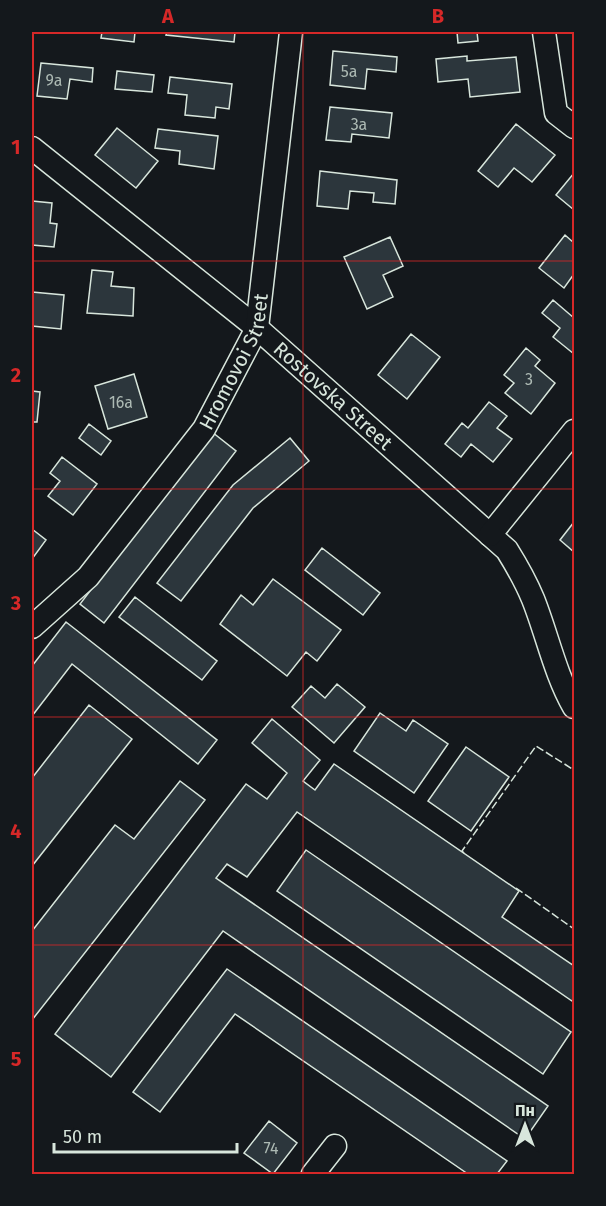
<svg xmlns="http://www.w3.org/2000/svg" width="606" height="1206" font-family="'Fira Sans',sans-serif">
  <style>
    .building { fill: #2c363c; stroke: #d8e6dc; stroke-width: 1.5 }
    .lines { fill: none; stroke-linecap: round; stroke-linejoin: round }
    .street-casing { stroke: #d8e6dc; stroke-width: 25 }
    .street { stroke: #14181c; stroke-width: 22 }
    .fence { stroke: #d8e6dc; stroke-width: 1.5; stroke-dasharray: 8 3; stroke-linecap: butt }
    .grid { fill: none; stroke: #d62828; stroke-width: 1.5; stroke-opacity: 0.55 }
    .labels { text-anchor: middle; stroke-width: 4.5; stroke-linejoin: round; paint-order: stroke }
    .number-label { font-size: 16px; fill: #adbab4 }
    .street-label { font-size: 20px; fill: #d8e6dc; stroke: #14181c }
    .neatline { fill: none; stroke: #d62828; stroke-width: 2 }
    .grid-label { font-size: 20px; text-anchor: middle; font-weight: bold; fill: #d62828 }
  </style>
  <rect width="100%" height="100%" fill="#14181c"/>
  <path class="building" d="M 102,32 L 135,32 L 134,42 L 101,38 Z
    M 167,32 L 235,32 L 234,42 L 166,35 Z
    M 457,32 L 477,32 L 478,41 L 458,43 Z
    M 333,51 L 397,57 L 396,72 L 367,69 L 365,89 L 330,85 Z
    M 467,56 L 467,61 L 516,57 L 520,92 L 470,97 L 468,79 L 438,82 L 436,59 Z
    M 41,63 L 93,68 L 92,82 L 70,79 L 67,99 L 37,96 Z
    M 117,71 L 154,75 L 152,92 L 115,89 Z
    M 170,77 L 232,84 L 229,109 L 216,107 L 215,118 L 185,115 L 187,95 L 168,93 Z
    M 330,107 L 392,113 L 389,138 L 352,134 L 351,142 L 326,140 Z
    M 516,124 L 555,155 L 532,182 L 514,168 L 498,187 L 478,171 Z
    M 117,128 L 158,161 L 136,188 L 95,155 Z
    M 158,129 L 218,136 L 214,169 L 179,164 L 180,151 L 155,148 Z
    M 320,171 L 397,180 L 395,204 L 373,202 L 374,193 L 350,191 L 348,209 L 317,206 Z
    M 574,173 L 574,210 L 556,195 Z
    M 32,201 L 52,203 L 50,223 L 57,224 L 54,247 L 32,245 Z
    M 565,235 L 574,243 L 574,274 L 564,288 L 539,268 Z
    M 390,237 L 403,266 L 383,275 L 393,297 L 367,309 L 344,257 Z
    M 92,270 L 113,272 L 111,286 L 134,288 L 133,316 L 87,313 Z
    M 32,292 L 64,295 L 61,329 L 32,326 Z
    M 553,300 L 574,318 L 574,354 L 553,337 L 560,328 L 542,313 Z
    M 411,334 L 440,357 L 407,399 L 378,375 Z
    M 526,348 L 540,360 L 535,366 L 555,383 L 531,414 L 505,393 L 514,383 L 504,375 Z
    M 134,374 L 147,417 L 108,429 L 95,386 Z
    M 32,391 L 40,392 L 37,422 L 32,422 Z
    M 489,402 L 507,416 L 497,428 L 512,439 L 493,462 L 471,444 L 461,457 L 445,444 L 462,423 L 468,428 Z
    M 89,424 L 111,441 L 101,455 L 79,438 Z
    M 212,432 L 236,451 L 104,623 L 80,604 Z
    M 290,438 L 309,461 L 253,508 L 181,601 L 157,583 L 233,485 Z
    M 62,457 L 97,484 L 73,515 L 48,496 L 60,481 L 50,473 Z
    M 574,522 L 574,552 L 560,540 Z
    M 32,529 L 46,540 L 32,559 Z
    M 322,548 L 380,593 L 363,615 L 305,570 Z
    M 273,579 L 341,630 L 317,661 L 306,652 L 287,676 L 220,624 L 241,595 L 253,605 Z
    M 135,597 L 217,661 L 202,680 L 119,617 Z
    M 66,622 L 217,740 L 198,764 L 72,664 L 32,716 L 32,666 Z
    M 337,684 L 365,707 L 334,743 L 292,707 L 311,686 L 325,698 Z
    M 89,705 L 132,739 L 32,866 L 32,778 Z
    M 380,713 L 406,731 L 413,720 L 448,744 L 414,793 L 354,751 Z
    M 272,719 L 320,760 L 303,781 L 315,790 L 334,764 L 519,891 L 502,917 L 574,966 L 574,998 L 572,1001 L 297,812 L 247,877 L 227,864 L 216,878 L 548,1106 L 525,1139 L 223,931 L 111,1077 L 55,1034 L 246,784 L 267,799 L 287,773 L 252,743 Z
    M 466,747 L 509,777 L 471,831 L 428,801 Z
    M 180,781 L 205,800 L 32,1020 L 32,931 L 115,825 L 134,839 Z
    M 306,850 L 571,1032 L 543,1074 L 277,891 Z
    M 227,969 L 507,1161 L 497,1174 L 468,1174 L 235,1014 L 160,1112 L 133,1092 Z
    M 269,1121 L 297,1143 L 273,1174 L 244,1153 Z"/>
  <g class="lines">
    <defs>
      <g id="street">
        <path d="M 544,32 L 556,113 L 574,127"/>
        <path id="s1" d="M 32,148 L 257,328 L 507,550 C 517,566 526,582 533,599 C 547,634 555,674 574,707"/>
        <path d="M 490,535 L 574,431"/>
        <path id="s2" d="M 32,627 L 88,577 L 204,429 L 257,328 L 291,32"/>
        <path d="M 313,1174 L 335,1146"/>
      </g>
    </defs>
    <use href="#street" class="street-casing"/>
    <use href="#street" class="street"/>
    <path class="fence" d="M 464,853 L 462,851 L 536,746 L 574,770
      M 516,888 L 574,929"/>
  </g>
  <path class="grid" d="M 303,32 L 303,1174M 32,261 L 574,261M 32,489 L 574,489M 32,717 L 574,717M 32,945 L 574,945"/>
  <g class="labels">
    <g class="number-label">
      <text x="349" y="77">5а</text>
      <text x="54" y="86">9а</text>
      <text x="359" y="130">3а</text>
      <text x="529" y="385">3</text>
      <text x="121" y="408">16а</text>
      <text x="271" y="1154">74</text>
    </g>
    <g class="street-label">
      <text dy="7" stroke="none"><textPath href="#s2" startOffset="338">Hromovoi Street</textPath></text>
      <text dy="7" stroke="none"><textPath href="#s1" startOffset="390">Rostovska Street</textPath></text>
    </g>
  </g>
  <rect width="606" height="1206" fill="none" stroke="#14181c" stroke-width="66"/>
  <g transform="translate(525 1125)" stroke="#14181c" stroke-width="4.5" paint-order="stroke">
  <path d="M0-4.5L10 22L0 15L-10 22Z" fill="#d8e6dc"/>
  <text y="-9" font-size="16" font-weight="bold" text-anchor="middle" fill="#d8e6dc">Пн</text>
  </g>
  <path d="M54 1143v9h183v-9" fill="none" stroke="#d8e6dc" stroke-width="3"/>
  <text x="63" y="1143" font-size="18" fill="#d8e6dc" stroke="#14181c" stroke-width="4.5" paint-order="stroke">50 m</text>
  <rect x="33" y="33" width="540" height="1140" class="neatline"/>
  <g class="grid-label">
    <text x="168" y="23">A</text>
    <text x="438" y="23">B</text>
    <text x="16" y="154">1</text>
    <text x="16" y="382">2</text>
    <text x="16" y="610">3</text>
    <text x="16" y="838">4</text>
    <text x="16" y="1066">5</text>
  </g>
</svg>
